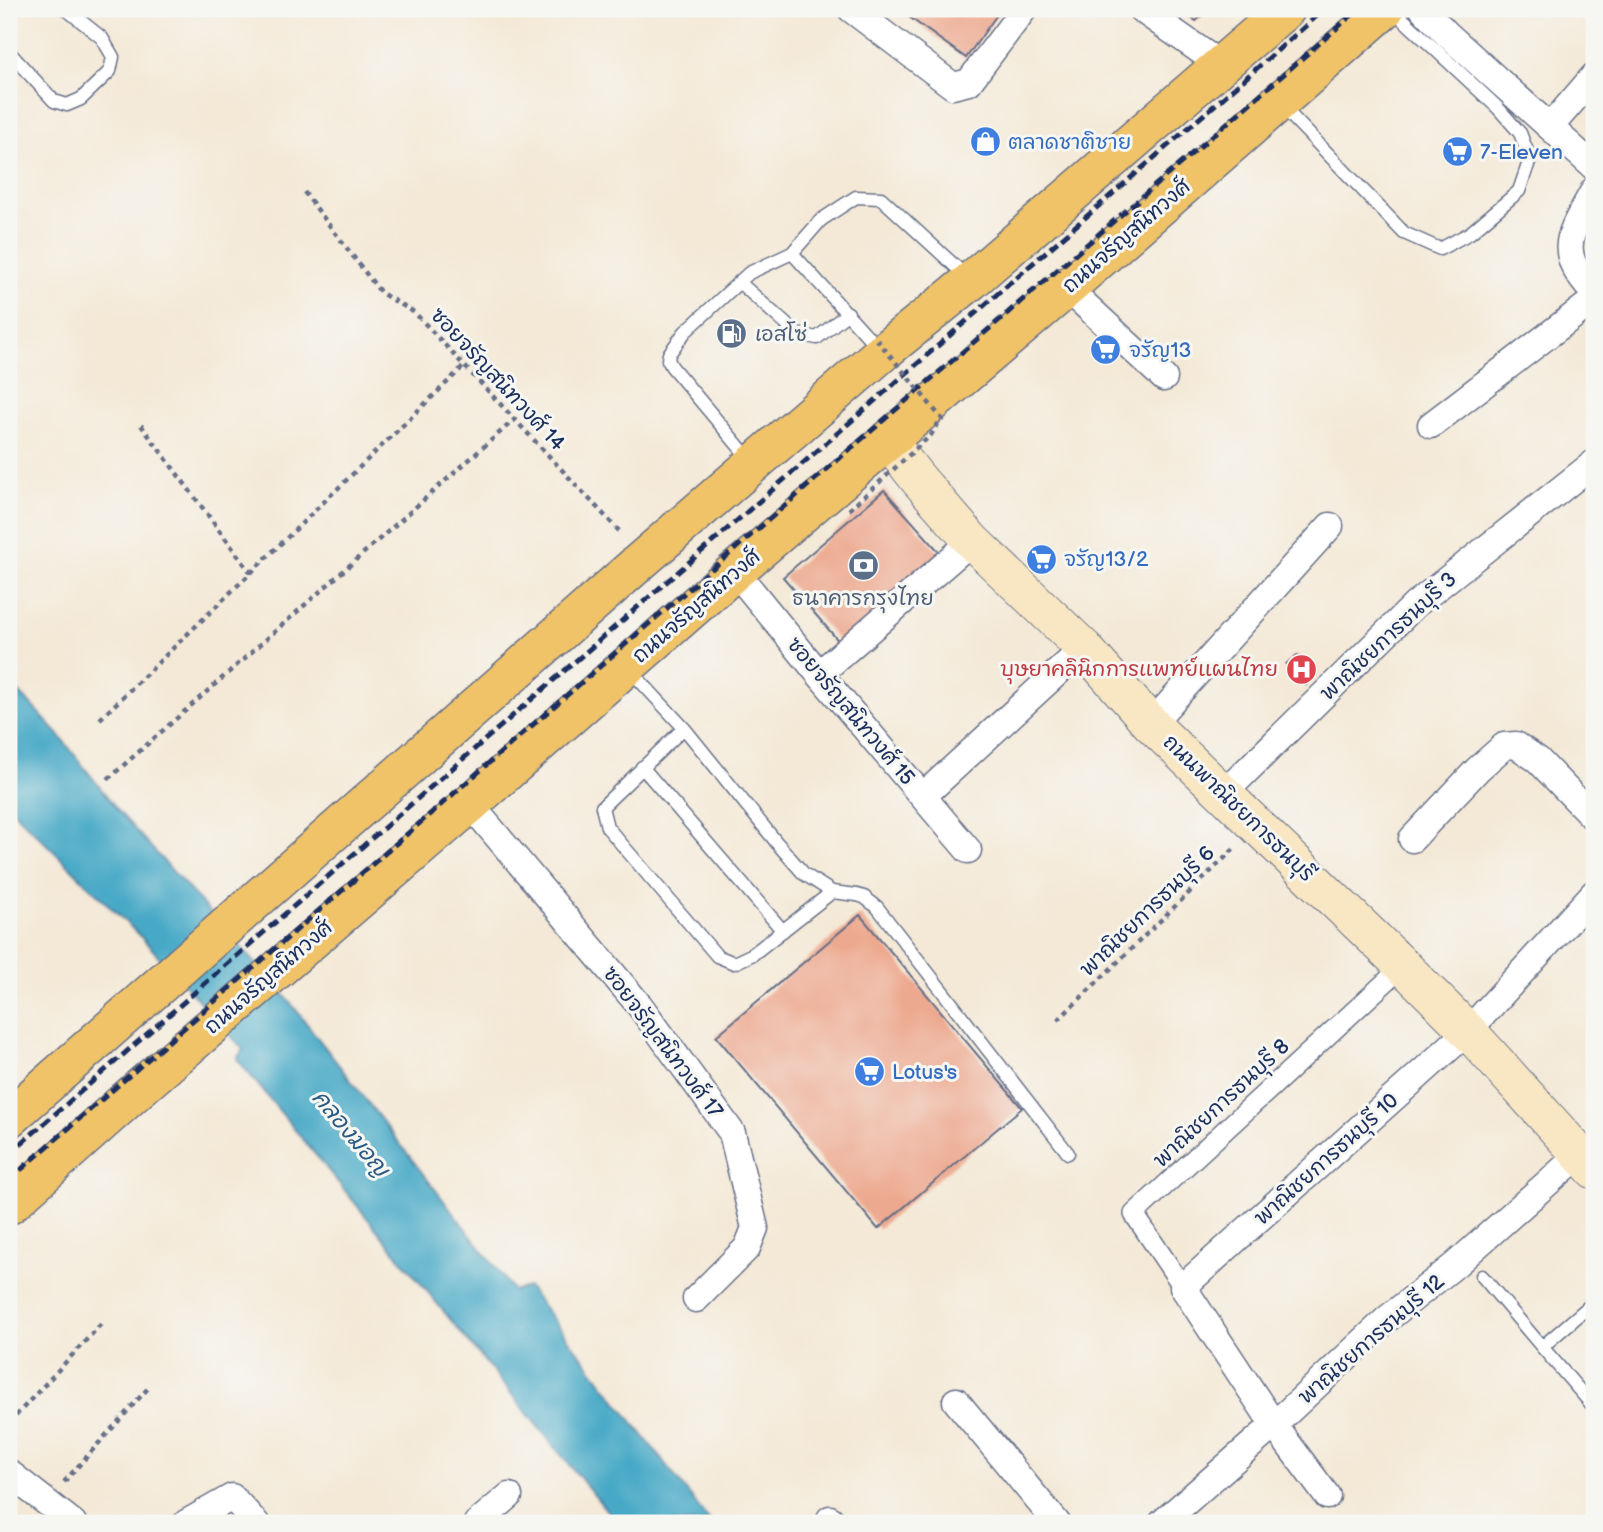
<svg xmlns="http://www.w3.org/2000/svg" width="1603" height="1532" font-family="'Balsamiq Sans','Playpen Sans Thai',sans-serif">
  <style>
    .water { fill: #46a9c6; stroke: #306c92; stroke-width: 2 }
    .building { fill: #eda98f }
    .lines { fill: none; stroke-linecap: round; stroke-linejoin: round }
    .service-casing { stroke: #677088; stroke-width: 15 }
    .pedestrian-casing { stroke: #677088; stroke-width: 22 }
    .minor-casing { stroke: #677088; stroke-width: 29 }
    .secondary-casing { stroke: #677088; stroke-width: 39 }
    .primary-casing { stroke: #677088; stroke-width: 41 }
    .path { stroke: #677088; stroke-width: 4.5; stroke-dasharray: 5 5; stroke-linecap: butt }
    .service { stroke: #fff; stroke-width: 12 }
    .pedestrian { stroke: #fff; stroke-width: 19 }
    .minor { stroke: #fff; stroke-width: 26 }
    .secondary { stroke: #f9e7c3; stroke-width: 37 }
    .primary { stroke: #f0c369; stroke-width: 38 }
    .rail { stroke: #1b2f5e; stroke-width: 5; stroke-dasharray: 10 5; stroke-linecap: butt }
    .path-bridge { stroke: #677088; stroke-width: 4.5; stroke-dasharray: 5 5; stroke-linecap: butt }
    .labels { text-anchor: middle; stroke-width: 6; stroke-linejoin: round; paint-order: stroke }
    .shop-label { font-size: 21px; fill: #366cbe; stroke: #f6f6f2; text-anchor: start }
    .street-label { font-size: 21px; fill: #1b2f5e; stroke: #f6f6f2 }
    .service-label { font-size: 21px; fill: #4e5e75; stroke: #f6f6f2; text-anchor: start }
    .health-label { font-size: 21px; fill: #be3a42; stroke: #f6f6f2; text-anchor: end }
    .water-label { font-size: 23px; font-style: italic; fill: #2a5a82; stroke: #f6f6f2 }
  </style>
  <rect width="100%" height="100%" fill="#f6f6f2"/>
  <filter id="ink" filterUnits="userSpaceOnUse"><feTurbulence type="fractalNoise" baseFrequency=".0143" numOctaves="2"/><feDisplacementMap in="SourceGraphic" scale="14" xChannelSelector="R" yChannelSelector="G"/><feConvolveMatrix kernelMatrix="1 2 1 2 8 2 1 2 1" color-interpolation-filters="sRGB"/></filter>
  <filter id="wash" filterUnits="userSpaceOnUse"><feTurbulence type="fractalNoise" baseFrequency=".00686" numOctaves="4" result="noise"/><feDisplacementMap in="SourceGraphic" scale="28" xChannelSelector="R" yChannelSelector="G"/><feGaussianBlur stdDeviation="1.57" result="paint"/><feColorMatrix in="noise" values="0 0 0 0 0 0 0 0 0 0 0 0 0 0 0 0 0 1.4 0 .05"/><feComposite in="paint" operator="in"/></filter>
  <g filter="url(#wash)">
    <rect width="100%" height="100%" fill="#f4e9d7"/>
    <path class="water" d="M 9,681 L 58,734 L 121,814 L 286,997 L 514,1291 L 528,1287 L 711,1523 L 617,1523 L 237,1059 L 243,1049 L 142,938 L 18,816 L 9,804 Z"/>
    <g id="blocks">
      <path class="building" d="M 898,9 L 1001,9 L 966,58 Z
        M 1179,9 L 1210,9 L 1196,21 Z
        M 884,490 L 942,555 L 842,645 L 783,577 Z
        M 1297,655 L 1316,675 L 1306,685 L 1286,664 Z
        M 860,915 L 1022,1108 L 878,1229 L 716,1036 Z"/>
    </g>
  </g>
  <g filter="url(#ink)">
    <use href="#blocks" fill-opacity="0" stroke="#677088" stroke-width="2"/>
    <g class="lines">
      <defs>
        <path id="service" d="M 9,52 L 54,101 L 67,105 L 81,99 L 110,71 L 113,57 L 102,38 L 66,9
          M 1281,105 L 1404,233 L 1440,249 L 1470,233 L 1519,191 L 1530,159 L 1520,133 L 1498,108 L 1392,9
          M 792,253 L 881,351
          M 739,282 L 797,334 L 817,338 L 848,313
          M 751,461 L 672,367 L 668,360 L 669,354 L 685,332 L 749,273 L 792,253 L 821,220 L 856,197 L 881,198 L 968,278
          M 630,670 L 684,728 L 777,843 L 804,874 L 832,892 L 857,895 L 864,897 L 877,907 L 1068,1153
          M 684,728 L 602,807 L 607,827 L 717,956 L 734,963 L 753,954 L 832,892
          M 642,767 L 783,931
          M 1482,1276 L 1542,1347 L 1594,1302
          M 1542,1347 L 1594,1407"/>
        <path id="pedestrian" d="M 1183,1287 L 1134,1214 L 1403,966"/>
        <path id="minor" d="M 851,9 L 953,86 L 969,82 L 1024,9
          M 1141,9 L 1221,65
          M 1423,9 L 1447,34 L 1594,167
          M 1550,127 L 1594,76
          M 1594,190 C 1570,235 1554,250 1594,293
          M 1067,288 L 1164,378
          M 1431,425 L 1594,300
          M 735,571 L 819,674 L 968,850
          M 819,674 L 972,541
          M 1151,724 L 1330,526
          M 1224,793 L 1415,605 L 1594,463
          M 923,796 L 1084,648
          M 470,804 L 640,1006 L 732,1133 L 755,1228 L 747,1248 L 696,1299
          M 1412,839 L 1478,769 L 1504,746 L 1516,745 L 1538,760 L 1594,818
          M 956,1401 L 1057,1523
          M 9,1473 L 73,1523
          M 1327,1496 L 1274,1425 L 1183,1287 L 1468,1031 L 1594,893
          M 830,1519 L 834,1523
          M 186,1523 L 232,1497 L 256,1523
          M 477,1523 L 509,1496
          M 1162,1523 L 1274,1425 L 1387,1319 L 1455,1265 L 1579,1155"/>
        <path id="secondary" d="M 888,441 L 918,479 L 972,541 L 1084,648 L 1151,724 L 1403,966 L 1468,1031 L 1594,1170"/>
        <path id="primary" d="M 9,1118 L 643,559 L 883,352 L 971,281 L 1286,9
          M 9,1205 L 141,1087 L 470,804 L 735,571 L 1067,288 L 1385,9"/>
      </defs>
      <use href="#service" class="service-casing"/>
      <use href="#pedestrian" class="pedestrian-casing"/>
      <use href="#minor" class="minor-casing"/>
      <use href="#secondary" class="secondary-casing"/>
      <use href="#primary" class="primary-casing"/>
      <path class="path" d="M 304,192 L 381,293 L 414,312 L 622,534
        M 141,425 L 251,573
        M 100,719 L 464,366
        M 108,779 L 514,420
        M 1058,1020 L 1235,848
        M 9,1423 L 103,1322
        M 64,1482 L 150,1386"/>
      <use href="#service" class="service"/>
      <use href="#pedestrian" class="pedestrian"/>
      <use href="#minor" class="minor"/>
      <use href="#secondary" class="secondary"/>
      <use href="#primary" class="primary"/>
      <path class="rail" d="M 9,1154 L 1325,9
        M 9,1180 L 819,476 L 1359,9"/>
      <path class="path-bridge" d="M 849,510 L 931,435 L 937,425 L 943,420 L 874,336"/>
    </g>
  </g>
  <defs>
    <symbol id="shop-disc" viewBox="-11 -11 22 22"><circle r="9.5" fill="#3f7fe0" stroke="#f6f6f2"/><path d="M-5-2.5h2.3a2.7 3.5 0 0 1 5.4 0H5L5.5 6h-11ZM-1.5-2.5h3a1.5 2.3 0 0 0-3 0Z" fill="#fff"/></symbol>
    <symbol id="supermarket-disc" viewBox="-11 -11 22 22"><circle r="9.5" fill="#3f7fe0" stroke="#f6f6f2"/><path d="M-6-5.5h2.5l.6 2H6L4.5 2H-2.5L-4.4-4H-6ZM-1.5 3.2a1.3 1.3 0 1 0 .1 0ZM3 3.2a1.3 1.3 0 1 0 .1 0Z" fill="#fff"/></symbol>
    <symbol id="fuel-disc" viewBox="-11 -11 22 22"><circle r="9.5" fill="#5c6f8a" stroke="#f6f6f2"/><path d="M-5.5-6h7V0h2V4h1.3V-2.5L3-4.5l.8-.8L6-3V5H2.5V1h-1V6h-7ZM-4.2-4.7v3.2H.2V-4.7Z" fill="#fff"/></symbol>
    <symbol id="bank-disc" viewBox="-11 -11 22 22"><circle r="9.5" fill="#5c6f8a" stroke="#f6f6f2"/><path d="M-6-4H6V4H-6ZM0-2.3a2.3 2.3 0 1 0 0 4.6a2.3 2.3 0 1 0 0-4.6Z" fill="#fff"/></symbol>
    <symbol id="hospital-disc" viewBox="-11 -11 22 22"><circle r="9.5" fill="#e0444e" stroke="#f6f6f2"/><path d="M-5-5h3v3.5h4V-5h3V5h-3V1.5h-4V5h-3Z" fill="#fff"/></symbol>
  </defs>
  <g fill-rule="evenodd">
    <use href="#shop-disc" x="968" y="124" width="35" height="35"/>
    <use href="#supermarket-disc" x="1440" y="134" width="35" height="35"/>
    <use href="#fuel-disc" x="714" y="316" width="35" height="35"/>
    <use href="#supermarket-disc" x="1088" y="332" width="35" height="35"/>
    <use href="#supermarket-disc" x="1024" y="542" width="35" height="35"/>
    <use href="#bank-disc" x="846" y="548" width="35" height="35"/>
    <use href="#hospital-disc" x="1284" y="652" width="35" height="35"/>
    <use href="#supermarket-disc" x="852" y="1054" width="35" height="35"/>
  </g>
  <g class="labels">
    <g class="shop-label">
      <text x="1008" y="149">ตลาดชาติชาย</text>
      <text x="1480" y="159">7-Eleven</text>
      <text x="1129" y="357">จรัญ13</text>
      <text x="1064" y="566">จรัญ13/2</text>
      <text x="892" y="1079">Lotus's</text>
    </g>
    <g class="street-label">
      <text transform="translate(1126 236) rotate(-41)" y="7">ถนนจรัญสนิทวงศ์</text>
      <text transform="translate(498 379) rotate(47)" y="7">ซอยจรัญสนิทวงศ์ 14</text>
      <text transform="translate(696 606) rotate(-41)" y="7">ถนนจรัญสนิทวงศ์</text>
      <text transform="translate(1388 636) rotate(-43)" y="7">พาณิชยการธนบุรี 3</text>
      <text transform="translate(851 711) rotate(50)" y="7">ซอยจรัญสนิทวงศ์ 15</text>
      <text transform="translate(1239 808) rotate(44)" y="7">ถนนพาณิชยการธนบุรี</text>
      <text transform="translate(1147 911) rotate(-44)" y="7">พาณิชยการธนบุรี 6</text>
      <text transform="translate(268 977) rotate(-41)" y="7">ถนนจรัญสนิทวงศ์</text>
      <text transform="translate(663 1042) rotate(53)" y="7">ซอยจรัญสนิทวงศ์ 17</text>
      <text transform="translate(1221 1103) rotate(-43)" y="7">พาณิชยการธนบุรี 8</text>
      <text transform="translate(1326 1159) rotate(-42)" y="7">พาณิชยการธนบุรี 10</text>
      <text transform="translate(1371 1339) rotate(-41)" y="7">พาณิชยการธนบุรี 12</text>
    </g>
    <g class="service-label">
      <text x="755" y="341">เอสโซ่</text>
      <text x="863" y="605" text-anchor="middle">ธนาคารกรุงไทย</text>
    </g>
    <g class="health-label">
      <text x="1278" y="676">บุษยาคลินิกการแพทย์แผนไทย</text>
    </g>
    <g class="water-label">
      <text transform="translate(351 1133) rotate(50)" y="8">คลองมอญ</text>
    </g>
  </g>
  <rect width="1603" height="1532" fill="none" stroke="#f6f6f2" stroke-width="35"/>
</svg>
